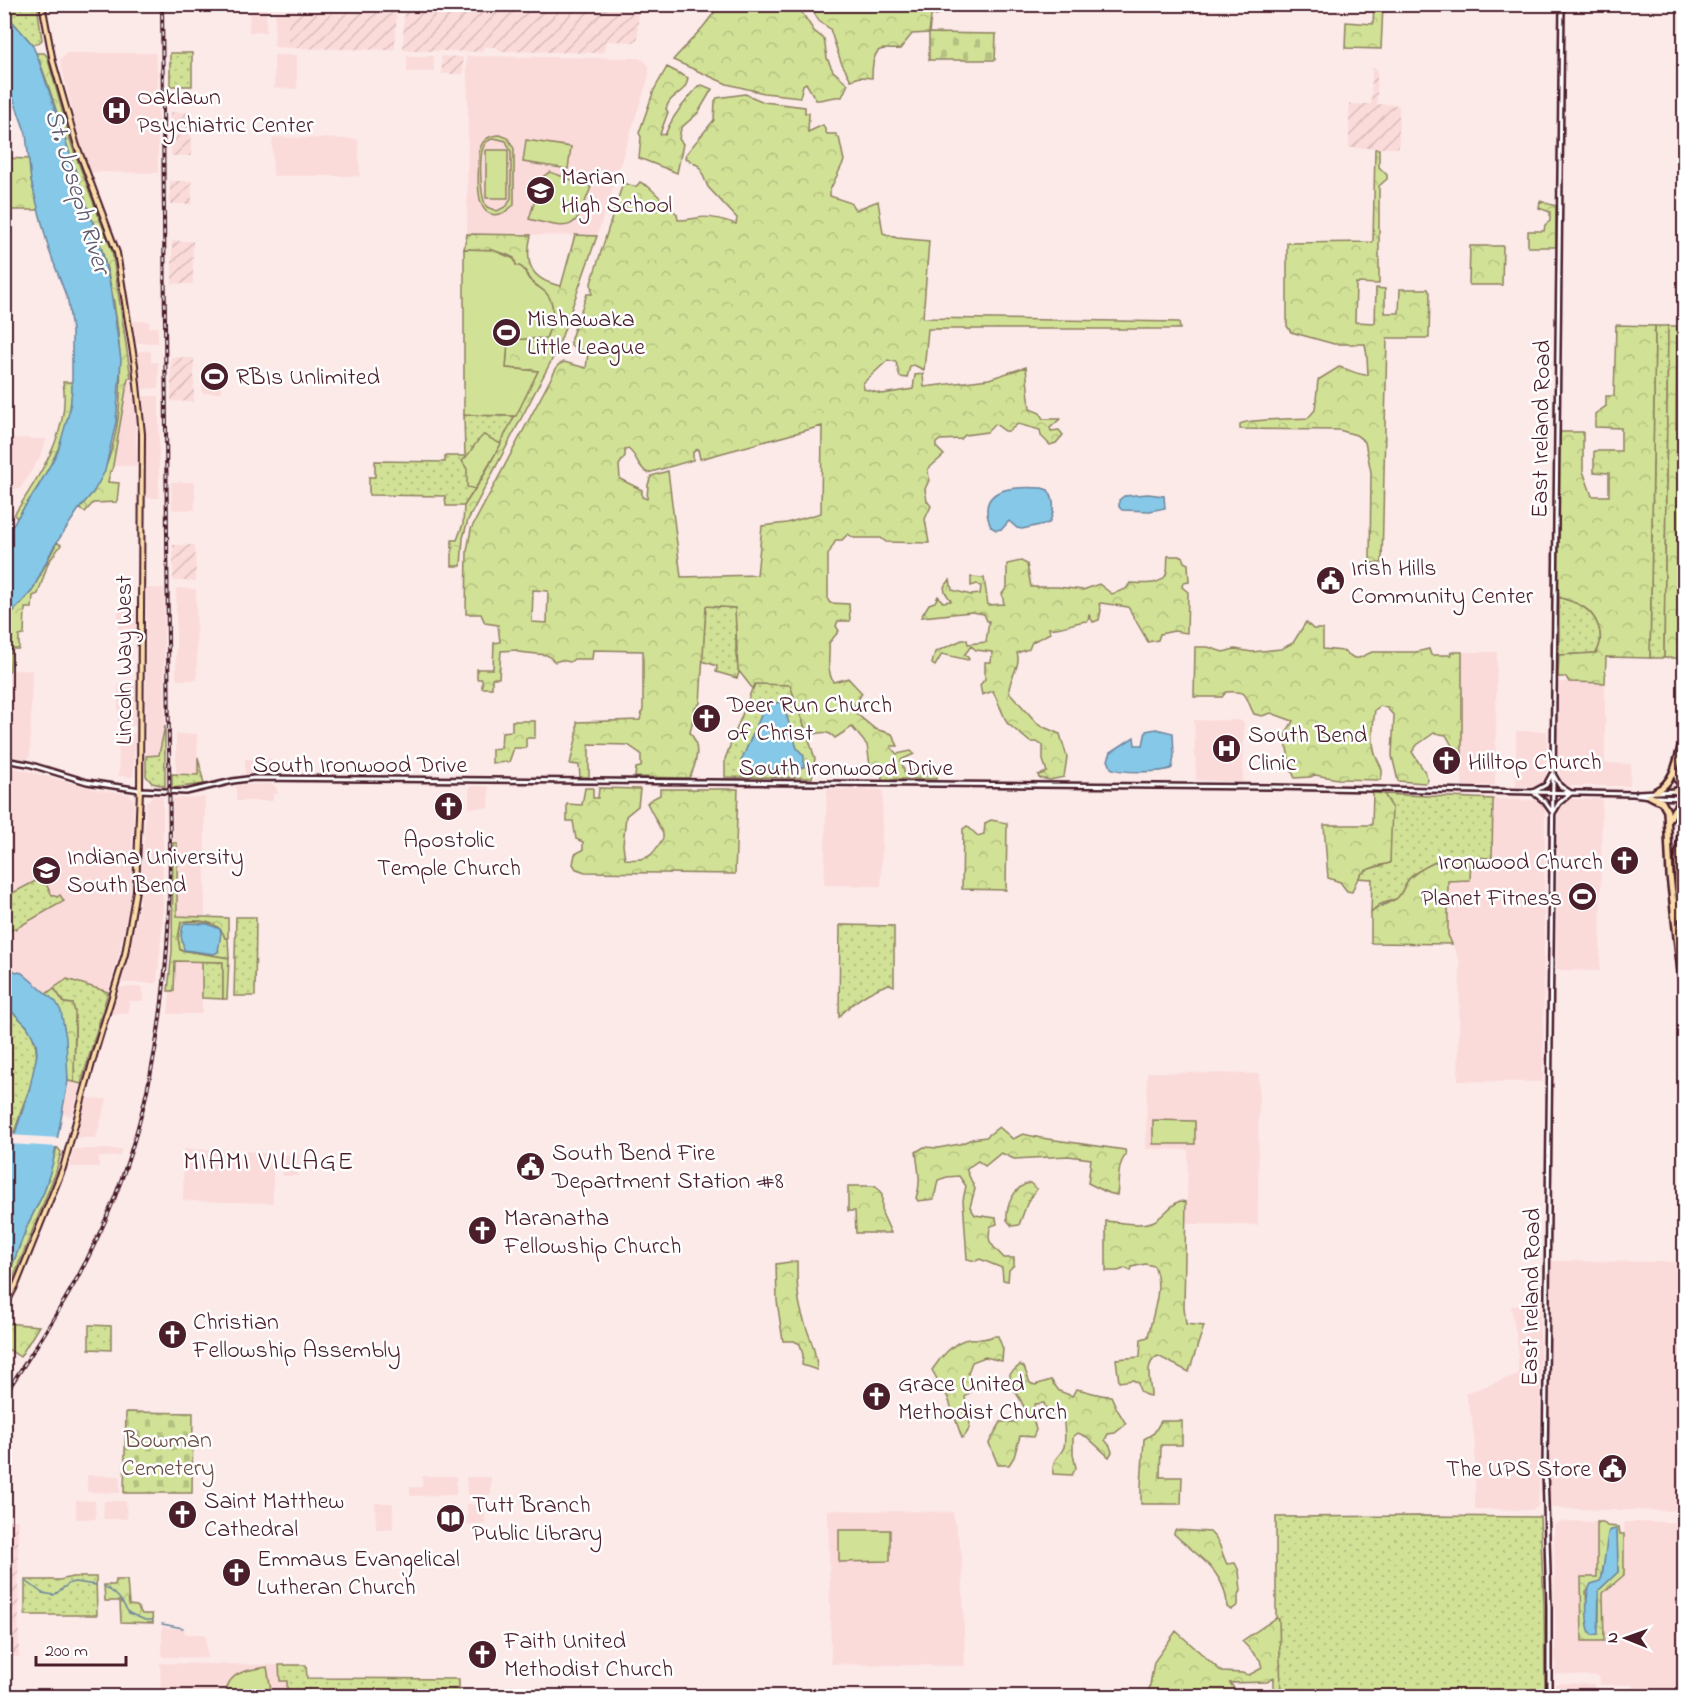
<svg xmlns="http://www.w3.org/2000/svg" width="1689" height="1701" font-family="'Indie Flower',sans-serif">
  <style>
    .built { fill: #fadbda }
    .industrial { fill: url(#industrial-furrows) }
    .grass { fill: url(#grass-dots); stroke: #8e8060; stroke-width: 1.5 }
    .forest { fill: url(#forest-crowns); stroke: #8e8060; stroke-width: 1.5; fill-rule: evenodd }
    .cemetery { fill: url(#cemetery-stones); stroke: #8e8060; stroke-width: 1.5 }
    .garden { fill: #d1e296; stroke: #8e8060; stroke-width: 1.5; fill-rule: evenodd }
    .water { fill: #86c8e7; stroke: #6e849c; stroke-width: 1.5 }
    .pier { fill: #fceae9 }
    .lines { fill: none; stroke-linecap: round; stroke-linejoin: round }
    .stream { stroke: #6e849c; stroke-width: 1.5 }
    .secondary-casing { stroke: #4a1f2b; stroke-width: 8 }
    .primary-casing { stroke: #4a1f2b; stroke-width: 8 }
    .highway-casing { stroke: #4a1f2b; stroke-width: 10 }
    .secondary { stroke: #fff; stroke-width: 3 }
    .primary { stroke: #faddab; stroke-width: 4 }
    .highway { stroke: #faddab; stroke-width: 5 }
    .rail-casing { stroke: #4a1f2b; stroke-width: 4 }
    .rail { stroke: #fff; stroke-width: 1.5; stroke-dasharray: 4.5; stroke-linecap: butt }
    .labels { text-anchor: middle; stroke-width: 5; stroke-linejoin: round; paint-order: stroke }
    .poi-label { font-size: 24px; fill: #4a1f2b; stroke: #fff; text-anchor: start }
    .street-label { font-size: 24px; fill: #4a1f2b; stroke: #fff }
    .park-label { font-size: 24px; fill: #6c5046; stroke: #fff }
    .water-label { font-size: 26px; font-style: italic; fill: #5f5a6d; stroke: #fff }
    .neighbourhood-label { font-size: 26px; letter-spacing: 1.5px; fill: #4a1f2b; stroke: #fff }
  </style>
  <defs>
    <pattern id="industrial-furrows" width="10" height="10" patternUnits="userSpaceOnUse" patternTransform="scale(1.5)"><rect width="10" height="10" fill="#fadbda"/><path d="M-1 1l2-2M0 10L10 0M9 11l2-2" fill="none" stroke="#d8bcbb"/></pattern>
    <pattern id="grass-dots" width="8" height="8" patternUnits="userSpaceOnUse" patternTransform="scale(1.5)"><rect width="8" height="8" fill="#d1e296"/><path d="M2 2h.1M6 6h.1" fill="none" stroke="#b5c181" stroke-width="1.8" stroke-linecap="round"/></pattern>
    <pattern id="forest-crowns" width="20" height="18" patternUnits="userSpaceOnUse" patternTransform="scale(1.5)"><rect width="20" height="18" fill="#d1e296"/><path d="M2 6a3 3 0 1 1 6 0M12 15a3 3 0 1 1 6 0" fill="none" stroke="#b5c181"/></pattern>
    <pattern id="cemetery-stones" width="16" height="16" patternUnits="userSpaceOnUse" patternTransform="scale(1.5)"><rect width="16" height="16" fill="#d1e296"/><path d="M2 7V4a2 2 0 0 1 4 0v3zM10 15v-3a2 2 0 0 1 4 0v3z" fill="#b5c181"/></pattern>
  </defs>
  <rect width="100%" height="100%" fill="#fceae9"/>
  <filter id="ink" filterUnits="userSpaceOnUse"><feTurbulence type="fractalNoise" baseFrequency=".0167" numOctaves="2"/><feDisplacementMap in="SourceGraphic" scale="12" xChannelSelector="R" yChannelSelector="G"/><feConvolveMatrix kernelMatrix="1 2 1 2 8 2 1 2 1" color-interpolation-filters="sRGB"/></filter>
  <g filter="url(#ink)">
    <path class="built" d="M 250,5 L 267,5 L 266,32 L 249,32 Z
      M 275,11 L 288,11 L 288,48 L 274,47 Z
      M 66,53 L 155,53 L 158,75 L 158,173 L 91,172 L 80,142 L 60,60 Z
      M 274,55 L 297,55 L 297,89 L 274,88 Z
      M 407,56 L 434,56 L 434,72 L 407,72 Z
      M 466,56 L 639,58 L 645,61 L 649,67 L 649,76 L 597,236 L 467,234 L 468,99 Z
      M 275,137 L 358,139 L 360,176 L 274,176 L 273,174 L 272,140 Z
      M 133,321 L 149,321 L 149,327 L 158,327 L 158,343 L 136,343 Z
      M 137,351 L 151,351 L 151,362 L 158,362 L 159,388 L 142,389 Z
      M 202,369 L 221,369 L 221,393 L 202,393 Z
      M 128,378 L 131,378 L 135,405 L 137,466 L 113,466 Z
      M 143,396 L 159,396 L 159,498 L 146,498 L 146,430 Z
      M 5,438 L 47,439 L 39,459 L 20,489 L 5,489 Z
      M 171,482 L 195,482 L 195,510 L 172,510 Z
      M 146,588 L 164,588 L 165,726 L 159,755 L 146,756 Z
      M 176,588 L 196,589 L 197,680 L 176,680 Z
      M 118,609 L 136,609 L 136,629 L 118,629 Z
      M 1462,652 L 1497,652 L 1495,786 L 1462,786 Z
      M 10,670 L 32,670 L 30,756 L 27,759 L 5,755 L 5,675 Z
      M 1557,682 L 1605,683 L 1605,763 L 1631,764 L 1630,786 L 1568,786 L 1561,781 L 1557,754 Z
      M 118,685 L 136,685 L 136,726 L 118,725 Z
      M 1194,720 L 1238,720 L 1244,722 L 1243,782 L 1196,780 Z
      M 1516,731 L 1547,731 L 1546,775 L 1544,782 L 1539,786 L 1516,787 Z
      M 118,733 L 136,733 L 133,777 L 119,776 Z
      M 176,734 L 197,734 L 198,775 L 176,774 Z
      M 245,759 L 272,759 L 274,772 L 245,774 Z
      M 5,765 L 98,790 L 129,794 L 134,800 L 130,900 L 119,954 L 108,992 L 75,980 L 54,988 L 45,994 L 22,973 L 14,971 L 5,965 Z
      M 273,784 L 276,787 L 278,794 L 273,794 L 273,801 L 236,801 L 236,787 L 239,785 Z
      M 471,786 L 489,786 L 489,808 L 469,808 L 469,789 Z
      M 827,789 L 883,790 L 881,886 L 824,885 Z
      M 153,796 L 163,796 L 163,919 L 157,983 L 121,983 L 130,949 L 140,900 L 146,802 Z
      M 205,797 L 205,916 L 177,916 L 177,843 L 173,843 L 173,798 Z
      M 1493,799 L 1537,800 L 1541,803 L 1545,809 L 1543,1082 L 1458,1081 L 1460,962 L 1448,935 L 1448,881 L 1470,880 L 1471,858 L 1492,858 Z
      M 1570,799 L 1602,799 L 1600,971 L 1556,970 L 1558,812 L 1561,803 Z
      M 175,961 L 202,961 L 202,1014 L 168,1014 L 170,992 L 174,991 Z
      M 120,987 L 143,987 L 143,1001 L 129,1001 L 129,1014 L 111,1014 Z
      M 1147,1072 L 1259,1074 L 1258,1225 L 1186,1224 L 1188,1150 L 1146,1149 Z
      M 68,1081 L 81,1084 L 72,1116 L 63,1114 Z
      M 86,1098 L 107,1099 L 96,1138 L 76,1138 Z
      M 74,1149 L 122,1149 L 120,1156 L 99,1157 L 99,1167 L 69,1167 Z
      M 184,1149 L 238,1150 L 273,1154 L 273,1203 L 183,1201 Z
      M 299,1154 L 298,1176 L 282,1176 L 282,1155 Z
      M 1551,1261 L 1684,1262 L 1684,1511 L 1601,1510 L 1553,1508 L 1549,1505 Z
      M 1540,1303 L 1540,1465 L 1538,1506 L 1532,1510 L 1475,1509 L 1475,1446 L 1472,1419 L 1465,1393 L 1518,1375 L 1518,1348 L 1511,1306 Z
      M 87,1475 L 120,1476 L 120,1493 L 87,1492 Z
      M 422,1476 L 456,1476 L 456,1495 L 410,1496 L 410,1487 L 422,1487 Z
      M 466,1477 L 491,1477 L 491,1495 L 467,1495 Z
      M 76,1500 L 95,1501 L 96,1519 L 76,1519 Z
      M 104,1501 L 126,1501 L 127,1519 L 103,1519 Z
      M 375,1503 L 393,1503 L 393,1529 L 376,1529 Z
      M 467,1504 L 485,1505 L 485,1524 L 467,1524 Z
      M 828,1510 L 953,1512 L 962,1555 L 965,1666 L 831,1664 Z
      M 1562,1521 L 1597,1522 L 1597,1577 L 1581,1577 L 1582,1641 L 1604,1640 L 1603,1592 L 1624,1575 L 1624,1522 L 1684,1522 L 1684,1696 L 1633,1696 L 1632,1685 L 1600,1685 L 1599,1676 L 1555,1674 L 1554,1524 Z
      M 162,1627 L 183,1629 L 186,1634 L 206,1634 L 207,1658 L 162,1657 Z
      M 160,1663 L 279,1665 L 279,1677 L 287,1681 L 287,1696 L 161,1696 Z
      M 1558,1683 L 1594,1684 L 1594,1696 L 1554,1696 L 1555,1685 Z"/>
    <path class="industrial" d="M 404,4 L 638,5 L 638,38 L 634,42 L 606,41 L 603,53 L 500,51 L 496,47 L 485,47 L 480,52 L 403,50 Z
      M 314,5 L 397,5 L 395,47 L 393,50 L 288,48 L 288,11 L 321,11 L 314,9 Z
      M 441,56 L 463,57 L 463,74 L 442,74 Z
      M 1372,68 L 1377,68 L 1377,104 L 1399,105 L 1399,148 L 1349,148 L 1349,104 L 1371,104 Z
      M 170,112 L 191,112 L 192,156 L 171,156 Z
      M 170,181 L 192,181 L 192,204 L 170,204 Z
      M 172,241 L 193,241 L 193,284 L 172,284 Z
      M 171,357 L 194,358 L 194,402 L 171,401 Z
      M 173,545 L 195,545 L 196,581 L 173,581 Z
      M 5,1520 L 18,1520 L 19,1657 L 5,1657 Z"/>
    <path class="grass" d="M 4,5 L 37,5 L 42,40 L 37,44 L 32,44 L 5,13 Z
      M 170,53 L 192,53 L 192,86 L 170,86 Z
      M 1655,326 L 1668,326 L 1664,658 L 1650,658 Z
      M 464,415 L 516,416 L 483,477 L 464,506 L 446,506 L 445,496 L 369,495 L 369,477 L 375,477 L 375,461 L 445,462 L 445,456 L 465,456 Z
      M 1559,597 C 1566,600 1575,602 1582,606 C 1598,616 1606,637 1596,653 L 1559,655 Z
      M 706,606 L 736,608 L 736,656 L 739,673 L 737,678 L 716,672 L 717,666 L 702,661 Z
      M 754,684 L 790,684 L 815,758 L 812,778 L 725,777 L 725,759 Z
      M 165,726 L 165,786 L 152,783 L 146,776 L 146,756 L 159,755 Z
      M 198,757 L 204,784 L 172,788 L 172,774 L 198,775 Z
      M 1384,794 L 1493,799 L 1492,858 L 1451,856 L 1437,861 L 1415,873 L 1409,879 L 1398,898 L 1379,905 L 1371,913 L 1372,879 L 1356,878 L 1366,870 L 1390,863 L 1389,804 Z
      M 49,874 L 52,880 L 48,882 L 47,886 L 52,895 L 57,897 L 60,895 L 64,901 L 15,929 L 10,930 L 5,926 L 5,897 Z
      M 236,917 L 256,917 L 255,996 L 234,996 Z
      M 184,921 C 201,922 220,919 225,938 L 228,938 L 229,958 L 180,950 L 178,938 L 181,922 Z
      M 840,925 L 894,926 L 894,986 L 889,984 C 869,991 853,1001 839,1017 Z
      M 202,961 L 223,962 L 223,999 L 202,998 Z
      M 67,979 L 108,992 L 81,1084 L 74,1082 C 73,1057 78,1028 73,1004 L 64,1003 L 54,988 Z
      M 5,1005 C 12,1012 22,1019 28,1028 C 45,1052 33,1081 23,1105 C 20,1114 18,1123 14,1132 L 5,1133 Z
      M 89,1325 L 111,1326 L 111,1350 L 89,1349 Z
      M 1423,1516 L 1540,1517 L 1544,1604 L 1545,1696 L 1276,1696 L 1276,1517 Z
      M 72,1577 L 96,1577 L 97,1615 L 25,1615 L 25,1580 L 60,1580 Z
      M 279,1665 L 306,1665 L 307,1678 L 459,1679 L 459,1696 L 287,1696 L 287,1681 L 280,1681 Z"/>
    <path class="forest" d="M 720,5 L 797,5 L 814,31 L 824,39 L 827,58 L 833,71 L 848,84 L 842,97 C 833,95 825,101 816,100 L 806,83 L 803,85 L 800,97 L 764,93 L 727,84 L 673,60 L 703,27 Z
      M 809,5 L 951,4 L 951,5 L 946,12 L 931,16 L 929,33 L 912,34 L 900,49 C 894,50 885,48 880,50 C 872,54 872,71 872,78 L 860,77 L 851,80 L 841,62 L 830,29 L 819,21 Z
      M 1374,5 L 1383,5 L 1381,49 L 1345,48 L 1346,22 L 1373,24 Z
      M 36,53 L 44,53 L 47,56 L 72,146 L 112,251 L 131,378 L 128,378 L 112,471 L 110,471 L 108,482 L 119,483 L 117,502 L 93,503 L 85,512 L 79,509 C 89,497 98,486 104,471 C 132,406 120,309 100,243 C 92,218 82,194 74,170 C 62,131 52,90 36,53 Z
      M 667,67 L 688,78 C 686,95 670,93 666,109 L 668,112 L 660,134 L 665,135 C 670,122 677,111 686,101 C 690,95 694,93 698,86 L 702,85 L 712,89 L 698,113 L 681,128 L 679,139 L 683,144 L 677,173 L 639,158 L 641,137 L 639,133 L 654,90 Z
      M 745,94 L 764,102 L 805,107 L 805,113 L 809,113 L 808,132 L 823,125 L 827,134 L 836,134 L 837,137 L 839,137 L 844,161 L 830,190 L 830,196 L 851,203 L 855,210 L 878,201 L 883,233 L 897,238 L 929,241 L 923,318 L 1179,322 L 1180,329 L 928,329 L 924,370 L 914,365 L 910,366 L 907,378 L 900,377 L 896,362 L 888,360 L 863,383 L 864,389 L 882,394 L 913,389 L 915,375 L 923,374 L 924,387 L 989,379 L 1026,367 L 1030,409 L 1040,413 L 1043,419 L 1060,419 L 1050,428 L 1051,431 L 1059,430 L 1063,435 L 1056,443 L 1050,445 L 1041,436 L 1040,430 L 1018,424 L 1009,431 L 1005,431 L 995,424 L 987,432 L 965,435 L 961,439 L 940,440 L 936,443 L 936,447 L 944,455 L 928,469 L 929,480 L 925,489 L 927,501 L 931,506 L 925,519 L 929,543 L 886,542 L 881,538 L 854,538 L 848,534 L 842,540 L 836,540 L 828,555 L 828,600 L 830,603 L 849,604 L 850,621 L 838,621 L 836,626 L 839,631 L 829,643 C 830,659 826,667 833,682 L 848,678 L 862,693 L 852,710 L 875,729 L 892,734 L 898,746 L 891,746 L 891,748 L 897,754 L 911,751 L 914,754 L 901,760 L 905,774 L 923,767 L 927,773 L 937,770 L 937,779 L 882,779 L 882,765 L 870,765 L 867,745 L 852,727 L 835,738 C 827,729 819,733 808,736 L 790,685 L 755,684 L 753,689 L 738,670 L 735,608 L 706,606 L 700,703 L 695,709 L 690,733 C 701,745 697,764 689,778 L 635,777 L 636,768 L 641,767 L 641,754 L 628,745 L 589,744 L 589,777 L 580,777 L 579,765 L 570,764 L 577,735 L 577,722 L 640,720 L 643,709 L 643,651 L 593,650 L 592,659 L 574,659 L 570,662 L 561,660 L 555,662 L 547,655 L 518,652 L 517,650 L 501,651 L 499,678 L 492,678 L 492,688 L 482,688 L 482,679 L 477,679 L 477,669 L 493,669 L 494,643 L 500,642 L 498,625 L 485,623 L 481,614 L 466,614 L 467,551 L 471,529 L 558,365 L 564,362 L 586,368 L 588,353 L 571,346 L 571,338 L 587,294 L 592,294 L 591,283 L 623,183 L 636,187 L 640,182 L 649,187 L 677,214 L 678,220 C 686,220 690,219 697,218 C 709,215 725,220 736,224 L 737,218 L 708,187 L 699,166 L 685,158 L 686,154 L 714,120 L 715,101 L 717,98 ZM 822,426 L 821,513 L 787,523 L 762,526 L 757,575 L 681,577 L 668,471 L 651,476 L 648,485 L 647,499 L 642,497 L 642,490 L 620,479 L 619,465 L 625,456 L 625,450 L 628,449 C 637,455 638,468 648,473 L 693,460 L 693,452 L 698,449 L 700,459 ZM 533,590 L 548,591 L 547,623 L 532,622 Z
      M 1375,149 L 1379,149 L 1379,167 L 1387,175 L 1387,179 L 1379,186 L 1379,284 L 1356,283 L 1355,322 L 1375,323 L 1376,288 L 1385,289 L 1385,313 L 1399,313 L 1400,289 L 1428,289 L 1430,293 L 1429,338 L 1387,338 L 1382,563 L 1370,563 L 1371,472 L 1365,442 L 1356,435 L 1339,430 L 1240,429 L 1240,424 C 1246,419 1295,419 1308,418 L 1315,410 L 1318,380 L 1339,367 C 1348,369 1360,376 1368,375 L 1367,356 L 1365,344 L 1334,344 L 1291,332 L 1287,326 L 1287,243 L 1373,242 Z
      M 4,158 L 29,159 L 31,181 L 40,210 L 9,210 L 5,202 Z
      M 1540,201 L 1556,206 L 1556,247 L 1528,247 L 1528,231 L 1544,231 L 1545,225 L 1550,221 L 1550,212 L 1539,208 Z
      M 467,234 L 531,235 C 524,264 531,280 561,286 L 575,235 L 597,236 L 557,350 L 468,520 L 463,538 L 461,566 L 452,566 L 452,540 L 457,540 L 463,524 L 464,506 L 483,477 L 538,371 L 506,368 L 508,340 L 546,338 C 552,325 557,303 545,292 C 537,285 529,282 526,271 L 516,265 L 514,258 C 498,249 482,250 464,249 Z
      M 1470,246 L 1503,246 L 1502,285 L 1469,285 Z
      M 1616,325 L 1655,326 L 1650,658 L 1606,657 L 1605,683 L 1569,682 L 1566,677 L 1558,677 L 1559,655 L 1596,653 C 1606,637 1598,616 1582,606 C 1576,602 1566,600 1559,597 L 1557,576 L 1560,432 L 1583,432 L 1583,471 L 1592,496 L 1609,496 L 1609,473 L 1594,472 L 1594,451 L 1621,451 L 1621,428 L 1595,427 L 1595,414 L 1606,406 L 1606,396 L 1614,396 Z
      M 1668,326 L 1677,326 L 1676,429 L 1684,429 L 1684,658 L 1664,658 Z
      M 63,382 L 72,382 C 73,434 46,477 17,518 L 14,515 C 39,475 71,433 63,382 Z
      M 57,542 L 61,545 L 48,563 L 38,594 L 33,596 L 32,608 L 25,608 L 24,635 L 19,636 L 19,649 L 11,649 L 10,670 L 5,675 L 7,624 L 11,614 L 32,591 Z
      M 1168,556 L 1182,556 L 1184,562 L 1188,564 L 1189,582 L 1183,583 L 1182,587 L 1188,592 L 1187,633 L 1174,631 L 1160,634 L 1158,640 L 1148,642 L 1128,607 L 1101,603 L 1099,604 L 1101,610 L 1099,620 L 1093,622 L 1089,615 L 1088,621 C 1075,621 1062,630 1049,628 L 1050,633 L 1032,642 L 1029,649 L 1017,653 C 1022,666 1008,679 1009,692 L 1039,725 L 1060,734 L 1067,757 L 1064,777 L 1050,780 L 1039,778 L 1038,775 L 1047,772 L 1043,760 L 1043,746 L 1037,742 L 1030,742 L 1007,723 L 993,691 L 982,695 L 980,685 L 985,679 L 985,662 L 991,662 L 992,652 L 976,650 L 971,646 L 965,654 L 969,659 L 968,660 L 942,654 L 935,666 L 932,664 L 935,652 L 962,640 L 967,640 L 968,644 L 986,642 L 989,621 L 987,621 L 984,614 L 972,612 L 921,617 L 929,604 L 935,602 L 938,596 L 943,602 L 951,601 L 945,592 L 944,587 L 950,580 L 952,590 L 971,595 L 980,594 L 981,587 L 977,584 L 971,586 L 971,577 L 984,578 L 988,605 L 1004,604 L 1002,594 L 1007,587 L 1007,564 L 1021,561 L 1027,564 L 1031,587 L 1058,587 L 1083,590 L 1099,584 L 1112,594 L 1126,589 L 1130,583 C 1141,583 1165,587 1167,571 C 1168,566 1167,561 1168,556 Z
      M 1306,622 L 1313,629 L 1323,629 L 1323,649 L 1343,651 L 1354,658 L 1359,658 L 1372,652 L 1416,652 L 1429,649 L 1431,655 L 1450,655 L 1451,652 L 1462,652 L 1462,756 L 1454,749 L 1446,735 L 1434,733 L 1417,745 L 1412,752 L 1425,772 L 1428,780 L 1425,783 L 1398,781 L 1392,756 L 1394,716 L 1387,708 L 1380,706 L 1375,710 C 1373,723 1371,740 1375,754 C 1378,764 1386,769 1380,780 L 1338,779 L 1315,775 L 1310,777 L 1295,778 C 1291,772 1285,742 1286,734 C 1288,729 1291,725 1293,721 L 1271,713 L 1262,716 L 1254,714 C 1244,697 1251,690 1226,692 L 1222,697 L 1194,697 L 1195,647 L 1208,647 L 1223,652 L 1235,649 L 1252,652 L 1281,649 L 1293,643 Z
      M 512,721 L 535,721 L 535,738 L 526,738 L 526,748 L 514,748 L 509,762 L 492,763 L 492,749 L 501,748 L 502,732 L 512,731 Z
      M 585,788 L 593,788 L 593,798 L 598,798 L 599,788 L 640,789 L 638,806 L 626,816 L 623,845 L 625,859 C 646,861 652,858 663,838 L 663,834 L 647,803 L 650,800 L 660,795 L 660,789 L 738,789 L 735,874 L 585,872 L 576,869 L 573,864 L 575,854 L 583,850 L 583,842 L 576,839 L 573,821 L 567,821 L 567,804 L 582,805 Z
      M 1373,793 L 1384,794 L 1392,807 L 1390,863 C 1367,869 1360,868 1352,892 L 1347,891 L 1340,882 L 1328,878 L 1324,825 L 1372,825 Z
      M 991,820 L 1007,823 L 1006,890 L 962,889 L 963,829 L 967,826 L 978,836 L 984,834 L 985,823 Z
      M 173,843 L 177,843 L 177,916 L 228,918 L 228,938 L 225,938 C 220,920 197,919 181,922 L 178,938 L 180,950 L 229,958 L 227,999 L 223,999 L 223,962 L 175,961 L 174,991 L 168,991 L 172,951 Z
      M 1451,856 L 1471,858 L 1470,880 L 1448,881 L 1448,935 L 1452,944 L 1371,943 L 1371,913 C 1380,904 1387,905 1396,899 C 1402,895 1404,885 1409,879 C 1419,868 1437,861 1451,856 Z
      M 54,988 L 64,1003 L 73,1004 L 75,1013 L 74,1082 L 68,1081 L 66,1063 L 46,994 Z
      M 999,1127 L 1013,1139 L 1023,1134 L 1041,1138 L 1125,1150 L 1126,1155 C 1117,1164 1119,1183 1117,1195 L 1108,1193 L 1088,1183 L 1091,1159 L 1068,1156 L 1014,1159 L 1001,1153 L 985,1166 L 978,1161 L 966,1169 L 975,1189 L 970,1207 L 975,1215 L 996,1218 L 997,1224 L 991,1226 C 985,1242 993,1246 1004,1258 L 1014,1258 L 1014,1265 L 1009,1270 L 1008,1281 L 1003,1280 L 1002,1268 L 980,1259 L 976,1261 L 967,1259 L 963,1200 L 966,1186 L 959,1176 L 947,1177 L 938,1180 L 934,1199 L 918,1201 L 916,1198 C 922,1182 918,1170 916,1152 L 924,1147 L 938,1148 L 960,1144 L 972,1139 L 986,1137 Z
      M 57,1147 L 61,1152 L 56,1172 L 5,1299 L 5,1284 L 28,1224 L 44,1192 Z
      M 1030,1183 L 1037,1189 L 1028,1201 L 1019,1225 L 1012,1226 L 1007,1220 C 1006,1205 1014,1186 1030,1183 Z
      M 848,1186 L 876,1186 L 882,1194 L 882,1213 L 891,1233 L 856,1233 L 855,1211 L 848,1211 Z
      M 1180,1201 L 1186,1202 L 1184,1307 L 1186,1324 L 1204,1326 L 1189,1372 L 1158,1356 C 1143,1364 1151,1382 1151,1396 C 1142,1395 1139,1392 1138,1383 L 1133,1380 L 1119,1382 L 1116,1359 L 1140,1357 L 1141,1339 L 1148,1337 C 1152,1314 1164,1289 1154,1266 L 1145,1264 L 1132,1267 L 1131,1271 L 1126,1268 L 1118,1271 L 1106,1271 L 1106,1221 C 1120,1222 1141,1227 1154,1221 C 1164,1216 1170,1205 1180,1201 Z
      M 797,1261 C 797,1279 797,1297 802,1314 C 807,1333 817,1350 817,1370 L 802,1365 L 803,1355 L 800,1344 L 794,1341 L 783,1341 L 777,1301 L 776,1264 Z
      M 4,1323 L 39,1326 L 20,1357 L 5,1347 Z
      M 993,1336 L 998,1336 L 1003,1349 L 1002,1361 L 985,1357 L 972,1362 L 968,1373 L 974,1388 L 965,1397 C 967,1411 976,1428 962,1438 L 948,1398 L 932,1370 C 939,1359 955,1340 969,1339 C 978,1338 985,1341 993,1336 Z
      M 1020,1365 L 1024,1367 L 1030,1383 L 1035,1385 L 1051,1380 L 1059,1391 L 1072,1396 L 1076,1389 C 1089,1391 1099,1396 1111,1396 L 1117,1409 L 1126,1424 L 1115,1433 L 1108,1434 L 1105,1440 L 1110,1446 L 1112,1452 L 1109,1457 L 1087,1437 L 1078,1433 L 1073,1437 L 1073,1454 L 1076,1468 L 1072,1475 L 1053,1474 C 1052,1455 1060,1458 1064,1447 C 1066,1439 1064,1429 1064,1421 L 1058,1416 L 1048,1414 L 1044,1403 L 1035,1404 L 1031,1411 L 1036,1430 L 1033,1437 L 1020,1436 L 1014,1457 L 1009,1465 L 998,1465 L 989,1443 L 1001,1422 L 1016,1422 L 1024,1408 C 1020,1394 1009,1389 1010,1374 Z
      M 1161,1421 L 1182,1421 L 1182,1445 L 1161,1445 L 1160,1477 L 1182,1477 L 1181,1504 L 1141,1504 L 1141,1486 L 1144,1439 L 1154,1433 Z
      M 1597,1522 L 1603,1522 L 1607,1526 L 1619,1527 L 1620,1534 L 1624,1534 L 1624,1575 L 1603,1593 L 1604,1641 L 1582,1641 L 1581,1577 L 1597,1577 ZM 1617,1529 L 1618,1572 L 1599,1590 L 1599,1621 L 1587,1614 L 1586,1591 L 1600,1581 L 1602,1577 L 1603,1568 Z
      M 1175,1530 L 1210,1532 C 1222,1543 1220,1551 1227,1564 L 1235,1563 L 1239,1571 L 1241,1591 L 1238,1596 L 1238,1605 L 1231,1610 L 1227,1607 C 1227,1572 1196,1555 1174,1534 Z
      M 116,1580 L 127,1580 L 129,1605 L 137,1606 L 142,1614 L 152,1614 L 153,1623 L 121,1622 L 120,1601 L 105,1601 L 104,1585 L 115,1585 Z
      M 1276,1618 L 1279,1619 L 1281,1696 L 1274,1696 L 1274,1678 L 1267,1682 L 1230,1683 L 1240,1696 L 1148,1696 L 1154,1662 L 1176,1631 L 1222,1672 L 1242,1673 L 1249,1675 L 1262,1668 L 1260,1660 L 1242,1641 Z"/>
    <path class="cemetery" d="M 929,33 L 996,34 L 995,60 L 929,60 Z
      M 126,1412 L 193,1413 L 192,1493 L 124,1493 Z"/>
    <path class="garden" d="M 500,135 L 508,138 L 514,149 L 514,205 C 511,207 507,211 503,213 C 471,225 479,169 479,153 C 481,141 488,135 500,135 ZM 494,138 L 506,141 L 511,152 L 511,198 L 507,206 L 497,211 L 487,207 C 480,199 479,158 483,148 C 485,142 489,140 494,138 Z
      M 526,140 L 571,147 L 568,169 L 523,162 Z
      M 486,150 L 508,150 L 508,198 L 486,198 Z
      M 550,172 L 591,187 C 574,231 575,231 529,219 L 542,177 Z
      M 464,249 L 493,250 L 514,259 L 516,265 C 525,267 524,271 528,278 C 532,285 541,287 546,293 C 557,304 552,325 546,338 L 508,340 L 506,368 L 538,371 L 516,416 L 464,415 Z
      M 484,435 L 501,444 L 475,489 L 467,487 L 467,469 L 462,461 C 472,453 473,443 484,435 Z
      M 1153,1120 L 1195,1121 L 1195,1144 L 1153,1144 Z
      M 839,1530 L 890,1530 L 890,1561 L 839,1562 Z
      M 267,1667 L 272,1696 L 226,1696 C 226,1672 247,1670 267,1667 Z"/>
    <path class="water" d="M 5,13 L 32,44 L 38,58 L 100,244 L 110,285 L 121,360 L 116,422 L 105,471 L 94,491 L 79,509 L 53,548 L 32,591 L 11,614 L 7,624 L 5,644 L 5,536 L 38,487 L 58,451 L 70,409 L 72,388 L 72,331 L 68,301 L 49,250 L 31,181 L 26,134 L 15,103 L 5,80 Z
      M 1042,488 L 1048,490 C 1055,500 1055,511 1049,523 L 1022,529 L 1017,528 L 1009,521 L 1002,529 L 996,530 L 991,527 C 974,487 1014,486 1042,488 Z
      M 1148,494 L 1164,496 L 1165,508 L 1150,511 L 1122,510 L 1119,507 L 1119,500 L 1124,496 Z
      M 782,702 L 797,748 L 804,756 L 804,767 L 794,770 L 746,770 L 741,761 L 766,704 Z
      M 1156,729 L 1173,733 L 1174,756 L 1172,768 C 1163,773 1118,773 1111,768 L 1108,760 L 1111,752 L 1134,737 L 1135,745 L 1143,745 L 1146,731 Z
      M 185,923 L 208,924 L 220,929 L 221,933 L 218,952 L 214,954 L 184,950 L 181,936 L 183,925 Z
      M 5,965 L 14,971 L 22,973 L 56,1002 L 61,1011 L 66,1038 L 68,1081 L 53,1162 L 44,1192 L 28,1224 L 5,1284 L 5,1164 L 29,1091 L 37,1054 L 36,1043 L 27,1026 L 5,1005 Z
      M 1617,1529 L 1618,1572 L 1599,1590 L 1598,1634 L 1592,1635 C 1585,1628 1585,1592 1591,1584 L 1600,1581 L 1602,1577 L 1608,1533 L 1611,1530 Z"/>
    <path class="pier" d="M 10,1135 L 59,1138 L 58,1147 L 9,1144 Z"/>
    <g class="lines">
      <path class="stream" d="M 26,1581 L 42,1593 L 54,1595 L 70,1583 L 75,1582 L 96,1585
        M 104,1586 C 121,1598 118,1596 129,1613 L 145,1620 L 153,1620
        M 162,1624 L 183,1628"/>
      <defs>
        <path id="secondary" d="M 4,760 L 28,764 L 87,782 L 140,790 L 186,792 L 233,781 L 254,778 L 1271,787 L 1633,794 L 1650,796
          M 1553,774 L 1560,786 L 1571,793 L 1559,803 L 1553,813
          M 1638,793 L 1676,791
          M 1656,797 L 1683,798
          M 1552,812 L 1545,802 L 1533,792 L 1546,785 L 1552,774
          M 1549,1696 L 1549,1607 L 1545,1469 L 1562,4"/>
        <path id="primary" d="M 4,1308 L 16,1285 L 63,1168 L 96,1049 L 125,954 L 136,890 L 140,790 L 142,434 L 135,365 L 117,253 L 77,146 L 53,62 L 42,4"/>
        <path id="highway" d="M 1675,770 L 1678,780 L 1684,789
          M 1656,791 C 1676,782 1678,755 1684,736
          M 1675,791 L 1684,794
          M 1650,796 L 1662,802 L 1667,811 L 1670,876 L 1684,998
          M 1670,818 L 1674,810 L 1684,799
          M 1684,865 L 1684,911
          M 1678,916 L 1678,861 L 1684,806"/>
      </defs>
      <use href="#secondary" class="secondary-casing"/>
      <use href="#primary" class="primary-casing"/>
      <use href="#highway" class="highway-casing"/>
      <use href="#secondary" class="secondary"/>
      <use href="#primary" class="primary"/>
      <use href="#highway" class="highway"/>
      <defs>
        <path id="rail" d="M 4,1396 C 36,1346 70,1297 95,1243 C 154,1120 170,988 170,853 L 162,4"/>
      </defs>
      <use href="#rail" class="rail-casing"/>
      <use href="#rail" class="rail"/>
    </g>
  </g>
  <defs>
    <symbol id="hospital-disc" viewBox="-11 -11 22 22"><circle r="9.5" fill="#4a1f2b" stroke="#fff"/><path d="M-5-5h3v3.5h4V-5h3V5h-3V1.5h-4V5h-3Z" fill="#fff"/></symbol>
    <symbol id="school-disc" viewBox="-11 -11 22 22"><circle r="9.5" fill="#4a1f2b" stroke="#fff"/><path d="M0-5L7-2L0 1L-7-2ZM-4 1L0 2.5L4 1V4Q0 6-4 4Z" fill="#fff"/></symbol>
    <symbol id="stadium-disc" viewBox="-11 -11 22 22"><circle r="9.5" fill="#4a1f2b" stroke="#fff"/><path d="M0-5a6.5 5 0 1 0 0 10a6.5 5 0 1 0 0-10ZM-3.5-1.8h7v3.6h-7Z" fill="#fff"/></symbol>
    <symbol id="civic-disc" viewBox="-11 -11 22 22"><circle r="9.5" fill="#4a1f2b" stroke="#fff"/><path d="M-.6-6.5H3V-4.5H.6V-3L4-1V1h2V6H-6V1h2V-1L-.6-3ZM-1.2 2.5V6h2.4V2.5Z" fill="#fff"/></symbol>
    <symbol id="church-disc" viewBox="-11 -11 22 22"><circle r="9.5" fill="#4a1f2b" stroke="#fff"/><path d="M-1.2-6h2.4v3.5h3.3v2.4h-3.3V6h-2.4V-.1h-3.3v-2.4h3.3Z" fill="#fff"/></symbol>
    <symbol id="university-disc" viewBox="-11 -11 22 22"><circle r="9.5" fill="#4a1f2b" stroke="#fff"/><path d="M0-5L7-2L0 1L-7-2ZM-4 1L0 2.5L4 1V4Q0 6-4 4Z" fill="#fff"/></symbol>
    <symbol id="library-disc" viewBox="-11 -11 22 22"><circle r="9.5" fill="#4a1f2b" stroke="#fff"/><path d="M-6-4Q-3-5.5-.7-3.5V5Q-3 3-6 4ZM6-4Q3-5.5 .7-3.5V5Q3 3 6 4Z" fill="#fff"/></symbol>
  </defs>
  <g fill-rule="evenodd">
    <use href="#hospital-disc" x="100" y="94" width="33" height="33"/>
    <use href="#school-disc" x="524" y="174" width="33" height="33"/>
    <use href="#stadium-disc" x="490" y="316" width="33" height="33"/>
    <use href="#stadium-disc" x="198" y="360" width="33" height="33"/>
    <use href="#civic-disc" x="1314" y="564" width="33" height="33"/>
    <use href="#church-disc" x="690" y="702" width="33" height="33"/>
    <use href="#hospital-disc" x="1210" y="732" width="33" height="33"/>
    <use href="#church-disc" x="1430" y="744" width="33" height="33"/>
    <use href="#church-disc" x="432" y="790" width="33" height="33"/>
    <use href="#church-disc" x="1608" y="844" width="33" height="33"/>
    <use href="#university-disc" x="30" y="854" width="33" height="33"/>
    <use href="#stadium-disc" x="1566" y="880" width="33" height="33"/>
    <use href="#civic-disc" x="514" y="1150" width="33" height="33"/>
    <use href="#church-disc" x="466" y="1214" width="33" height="33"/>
    <use href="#church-disc" x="156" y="1318" width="33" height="33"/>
    <use href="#church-disc" x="860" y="1380" width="33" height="33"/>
    <use href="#civic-disc" x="1596" y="1452" width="33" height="33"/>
    <use href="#church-disc" x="166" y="1498" width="33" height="33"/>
    <use href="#library-disc" x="434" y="1502" width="33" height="33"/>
    <use href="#church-disc" x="220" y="1556" width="33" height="33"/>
    <use href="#church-disc" x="466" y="1638" width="33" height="33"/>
  </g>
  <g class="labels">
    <g class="poi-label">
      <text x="137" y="104">Oaklawn<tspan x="137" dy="28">Psychiatric Center</tspan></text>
      <text x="561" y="184">Marian<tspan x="561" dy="28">High School</tspan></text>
      <text x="527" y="326">Mishawaka<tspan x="527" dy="28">Little League</tspan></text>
      <text x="236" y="384">RBIs Unlimited</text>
      <text x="1351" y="575">Irish Hills<tspan x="1351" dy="28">Community Center</tspan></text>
      <text x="727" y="712">Deer Run Church<tspan x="727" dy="28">of Christ</tspan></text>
      <text x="1248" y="742">South Bend<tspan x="1248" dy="28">Clinic</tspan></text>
      <text x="1468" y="769">Hilltop Church</text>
      <text x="449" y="847" text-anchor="middle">Apostolic<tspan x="449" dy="28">Temple Church</tspan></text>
      <text x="67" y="864">Indiana University<tspan x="67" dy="28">South Bend</tspan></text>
      <text x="1603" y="869" text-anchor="end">Ironwood Church</text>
      <text x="1562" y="905" text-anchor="end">Planet Fitness</text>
      <text x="552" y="1160">South Bend Fire<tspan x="552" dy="28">Department Station #8</tspan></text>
      <text x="504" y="1225">Maranatha<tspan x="504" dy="28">Fellowship Church</tspan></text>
      <text x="193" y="1329">Christian<tspan x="193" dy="28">Fellowship Assembly</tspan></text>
      <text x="898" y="1391">Grace United<tspan x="898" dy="28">Methodist Church</tspan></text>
      <text x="1591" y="1476" text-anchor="end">The UPS Store</text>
      <text x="204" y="1508">Saint Matthew<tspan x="204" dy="28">Cathedral</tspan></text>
      <text x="472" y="1512">Tutt Branch<tspan x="472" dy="28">Public Library</tspan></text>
      <text x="257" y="1566">Emmaus Evangelical<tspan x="257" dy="28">Lutheran Church</tspan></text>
      <text x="504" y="1648">Faith United<tspan x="504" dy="28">Methodist Church</tspan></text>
    </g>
    <g class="street-label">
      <text transform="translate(1540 429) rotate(-89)" y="8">East Ireland Road</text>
      <text transform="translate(123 660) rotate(-90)" y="8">Lincoln Way West</text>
      <text x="360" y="772">South Ironwood Drive</text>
      <text x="846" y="775">South Ironwood Drive</text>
      <text transform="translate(1530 1297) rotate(-89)" y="8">East Ireland Road</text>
    </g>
    <g class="park-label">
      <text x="168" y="1447">Bowman<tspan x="168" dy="28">Cemetery</tspan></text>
    </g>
    <g class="water-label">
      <text transform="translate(79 191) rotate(73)" y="9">St. Joseph River</text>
    </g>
    <g class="neighbourhood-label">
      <text x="269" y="1169">MIAMI VILLAGE</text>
    </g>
  </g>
  <rect width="1689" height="1701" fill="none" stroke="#fff" stroke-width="24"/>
  <rect x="12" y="12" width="1665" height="1677" fill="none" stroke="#4a1f2b" stroke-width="2" filter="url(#ink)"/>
  <g transform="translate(1626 1638) rotate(271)" stroke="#ffffff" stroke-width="4.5" paint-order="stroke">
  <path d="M0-4.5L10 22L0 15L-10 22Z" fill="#4a1f2b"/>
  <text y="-9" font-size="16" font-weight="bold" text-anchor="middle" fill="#4a1f2b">N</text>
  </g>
  <path d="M36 1656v9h90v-9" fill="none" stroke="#4a1f2b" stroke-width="3"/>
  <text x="45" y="1656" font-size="18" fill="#4a1f2b" stroke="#ffffff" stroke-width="4.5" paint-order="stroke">200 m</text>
</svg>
